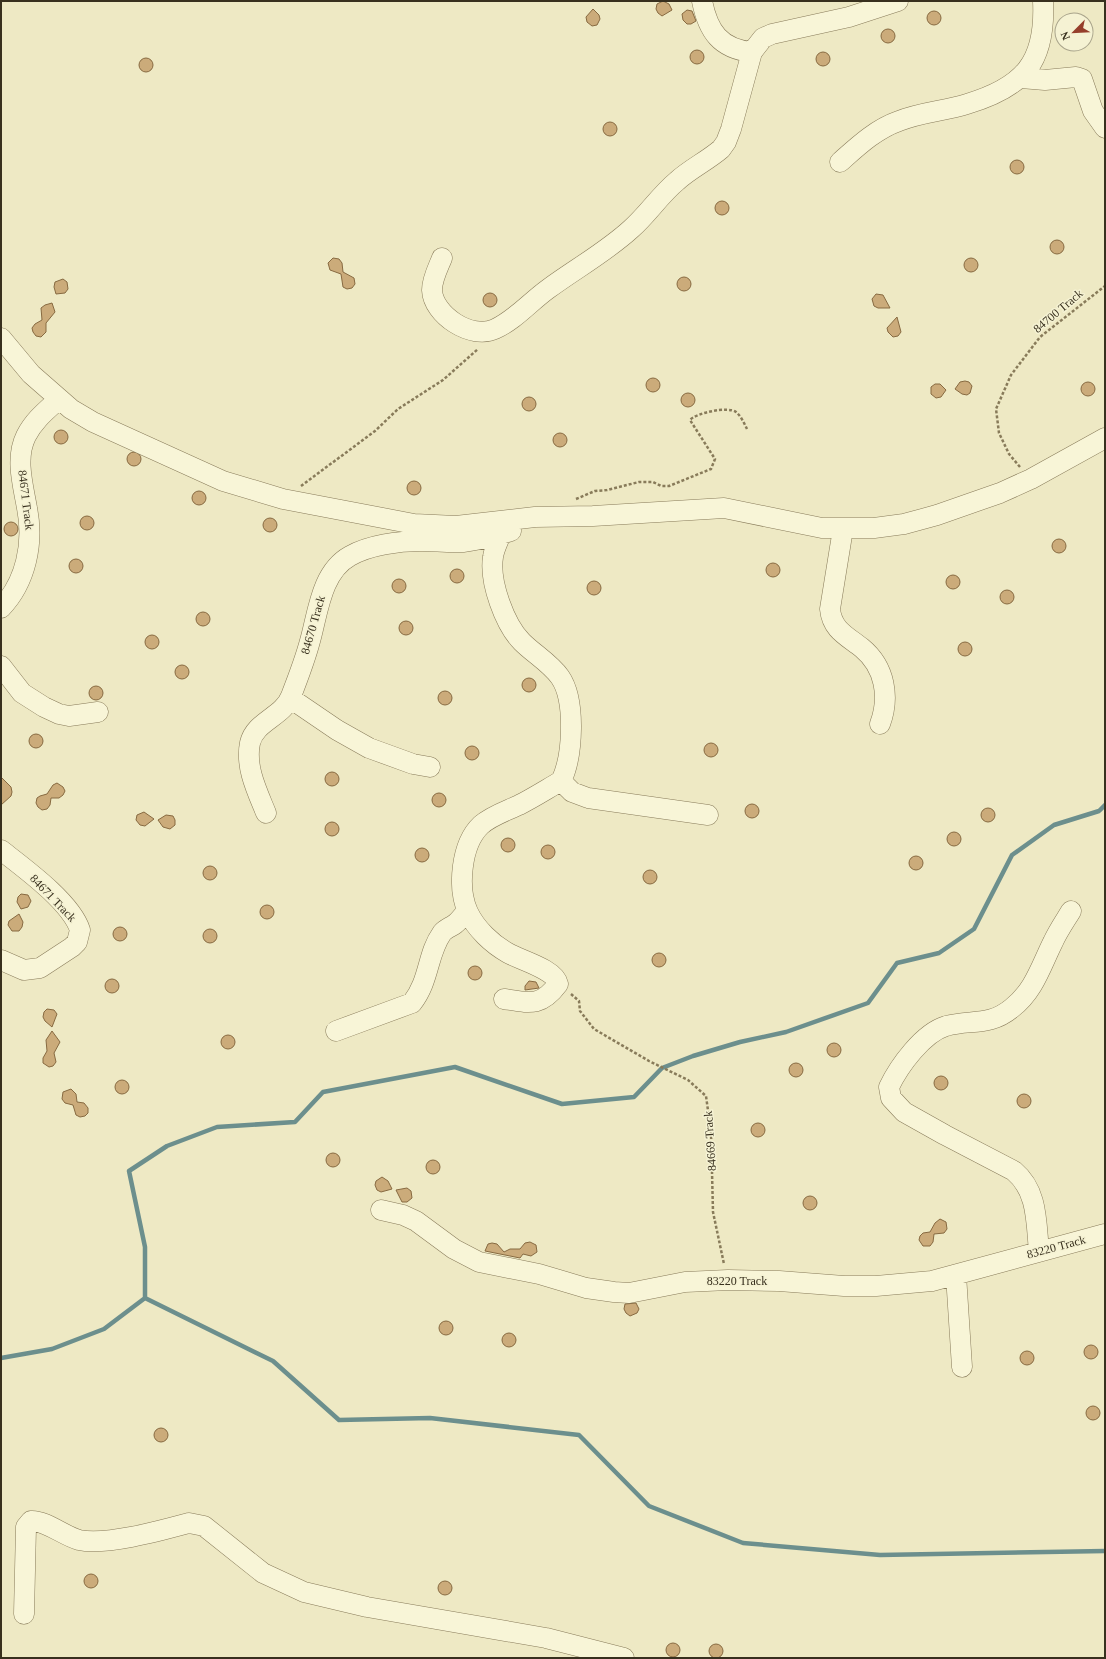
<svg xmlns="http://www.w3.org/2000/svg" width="1106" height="1659" font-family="Georgia,serif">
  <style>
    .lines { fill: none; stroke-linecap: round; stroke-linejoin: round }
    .stream { stroke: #6c8f8d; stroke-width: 4.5 }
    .building { fill: #cbab7a; stroke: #876a41 }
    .minor-casing { stroke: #887b5a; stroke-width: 21 }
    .path { stroke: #887b5a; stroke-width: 2.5; stroke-dasharray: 3 2; stroke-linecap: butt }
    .minor { stroke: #f8f5d7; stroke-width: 20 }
    .labels { text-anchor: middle; stroke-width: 3; stroke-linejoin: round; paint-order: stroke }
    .street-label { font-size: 12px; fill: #38301e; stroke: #f5f2d3 }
  </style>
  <rect width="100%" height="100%" fill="#eee9c4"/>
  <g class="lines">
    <path class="stream" d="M 145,1298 L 273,1361 L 339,1420 L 430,1418 L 579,1435 L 649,1506 L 743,1543 L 880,1555 L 1105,1551
      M 1,1358 L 52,1349 L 104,1329 L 145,1298 L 145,1247 L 129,1171 L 167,1146 L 217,1127 L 295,1122 L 323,1092 L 455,1067 L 562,1104 L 634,1097 L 662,1068 L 693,1056 L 740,1042 L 786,1032 L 868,1003 L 897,963 L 939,953 L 974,929 L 1012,855 L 1054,825 L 1099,811 L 1105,805"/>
  </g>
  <path class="building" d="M 663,1 L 669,4 L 672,10 L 662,16 L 658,13 L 656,9 L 657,4 Z
    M 593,9 L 599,15 L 600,19 L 597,25 L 592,26 L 587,22 L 586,17 Z
    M 687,10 L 692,11 L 696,21 L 691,24 L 687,24 L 683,20 L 682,14 Z
    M927 18a7 7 0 1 1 14 0a7 7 0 1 1-14 0Z
    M881 36a7 7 0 1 1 14 0a7 7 0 1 1-14 0Z
    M690 57a7 7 0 1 1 14 0a7 7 0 1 1-14 0Z
    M816 59a7 7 0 1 1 14 0a7 7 0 1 1-14 0Z
    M139 65a7 7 0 1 1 14 0a7 7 0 1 1-14 0Z
    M603 129a7 7 0 1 1 14 0a7 7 0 1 1-14 0Z
    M1010 167a7 7 0 1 1 14 0a7 7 0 1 1-14 0Z
    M715 208a7 7 0 1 1 14 0a7 7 0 1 1-14 0Z
    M1050 247a7 7 0 1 1 14 0a7 7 0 1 1-14 0Z
    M964 265a7 7 0 1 1 14 0a7 7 0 1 1-14 0Z
    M 333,258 L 339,259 L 342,263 L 343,272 L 354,278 L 355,284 L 352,288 L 347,289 L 343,287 L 341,274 L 330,270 L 328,263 Z
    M677 284a7 7 0 1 1 14 0a7 7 0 1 1-14 0Z
    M 63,279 L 67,282 L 68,289 L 65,293 L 56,294 L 54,287 L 55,282 Z
    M483 300a7 7 0 1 1 14 0a7 7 0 1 1-14 0Z
    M 876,294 L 883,295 L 890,308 L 878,308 L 874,306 L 872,299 Z
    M 52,303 L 55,312 L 46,323 L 46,332 L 41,337 L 36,336 L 33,332 L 32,328 L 35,324 L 42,320 L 41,308 L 45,305 Z
    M 897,317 L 901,332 L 898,336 L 893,337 L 888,332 L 887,328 Z
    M646 385a7 7 0 1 1 14 0a7 7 0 1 1-14 0Z
    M 965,381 L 969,382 L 972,386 L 970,393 L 967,395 L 962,394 L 955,389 L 960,382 Z
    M1081 389a7 7 0 1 1 14 0a7 7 0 1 1-14 0Z
    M 935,384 L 940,384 L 946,390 L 941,397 L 936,398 L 931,394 L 931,387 Z
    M681 400a7 7 0 1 1 14 0a7 7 0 1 1-14 0Z
    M522 404a7 7 0 1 1 14 0a7 7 0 1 1-14 0Z
    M54 437a7 7 0 1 1 14 0a7 7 0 1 1-14 0Z
    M553 440a7 7 0 1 1 14 0a7 7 0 1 1-14 0Z
    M127 459a7 7 0 1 1 14 0a7 7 0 1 1-14 0Z
    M407 488a7 7 0 1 1 14 0a7 7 0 1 1-14 0Z
    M192 498a7 7 0 1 1 14 0a7 7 0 1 1-14 0Z
    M80 523a7 7 0 1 1 14 0a7 7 0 1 1-14 0Z
    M263 525a7 7 0 1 1 14 0a7 7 0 1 1-14 0Z
    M4 529a7 7 0 1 1 14 0a7 7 0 1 1-14 0Z
    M1052 546a7 7 0 1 1 14 0a7 7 0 1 1-14 0Z
    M69 566a7 7 0 1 1 14 0a7 7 0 1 1-14 0Z
    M766 570a7 7 0 1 1 14 0a7 7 0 1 1-14 0Z
    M450 576a7 7 0 1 1 14 0a7 7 0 1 1-14 0Z
    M946 582a7 7 0 1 1 14 0a7 7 0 1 1-14 0Z
    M392 586a7 7 0 1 1 14 0a7 7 0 1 1-14 0Z
    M587 588a7 7 0 1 1 14 0a7 7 0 1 1-14 0Z
    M1000 597a7 7 0 1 1 14 0a7 7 0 1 1-14 0Z
    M196 619a7 7 0 1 1 14 0a7 7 0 1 1-14 0Z
    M399 628a7 7 0 1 1 14 0a7 7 0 1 1-14 0Z
    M145 642a7 7 0 1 1 14 0a7 7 0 1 1-14 0Z
    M958 649a7 7 0 1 1 14 0a7 7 0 1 1-14 0Z
    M175 672a7 7 0 1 1 14 0a7 7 0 1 1-14 0Z
    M522 685a7 7 0 1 1 14 0a7 7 0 1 1-14 0Z
    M89 693a7 7 0 1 1 14 0a7 7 0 1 1-14 0Z
    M438 698a7 7 0 1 1 14 0a7 7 0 1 1-14 0Z
    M29 741a7 7 0 1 1 14 0a7 7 0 1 1-14 0Z
    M704 750a7 7 0 1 1 14 0a7 7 0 1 1-14 0Z
    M465 753a7 7 0 1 1 14 0a7 7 0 1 1-14 0Z
    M325 779a7 7 0 1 1 14 0a7 7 0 1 1-14 0Z
    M 1,777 L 11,787 L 12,792 L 11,796 L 1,805 Z
    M 57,783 L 63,787 L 65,791 L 63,795 L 59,798 L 51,798 L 50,805 L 47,809 L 42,810 L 38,807 L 36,803 L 37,798 L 40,796 L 47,794 L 53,785 Z
    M432 800a7 7 0 1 1 14 0a7 7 0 1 1-14 0Z
    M745 811a7 7 0 1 1 14 0a7 7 0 1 1-14 0Z
    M981 815a7 7 0 1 1 14 0a7 7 0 1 1-14 0Z
    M 144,812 L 154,819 L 145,826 L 140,825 L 136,820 L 137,815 Z
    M 166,815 L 173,816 L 175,820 L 175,825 L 170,829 L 163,827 L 158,820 Z
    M325 829a7 7 0 1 1 14 0a7 7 0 1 1-14 0Z
    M947 839a7 7 0 1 1 14 0a7 7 0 1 1-14 0Z
    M501 845a7 7 0 1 1 14 0a7 7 0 1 1-14 0Z
    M541 852a7 7 0 1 1 14 0a7 7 0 1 1-14 0Z
    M415 855a7 7 0 1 1 14 0a7 7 0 1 1-14 0Z
    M909 863a7 7 0 1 1 14 0a7 7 0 1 1-14 0Z
    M203 873a7 7 0 1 1 14 0a7 7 0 1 1-14 0Z
    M643 877a7 7 0 1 1 14 0a7 7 0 1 1-14 0Z
    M 21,894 L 28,895 L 31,901 L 28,907 L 21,909 L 17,902 L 18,897 Z
    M260 912a7 7 0 1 1 14 0a7 7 0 1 1-14 0Z
    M 19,914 L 23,922 L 22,927 L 19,931 L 12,931 L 8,925 L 9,921 Z
    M113 934a7 7 0 1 1 14 0a7 7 0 1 1-14 0Z
    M203 936a7 7 0 1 1 14 0a7 7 0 1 1-14 0Z
    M652 960a7 7 0 1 1 14 0a7 7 0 1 1-14 0Z
    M468 973a7 7 0 1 1 14 0a7 7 0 1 1-14 0Z
    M105 986a7 7 0 1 1 14 0a7 7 0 1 1-14 0Z
    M 529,981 L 536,982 L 539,988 L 525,990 L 525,986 Z
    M 47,1009 L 54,1010 L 57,1014 L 52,1027 L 45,1021 L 43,1017 L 44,1012 Z
    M 52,1031 L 60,1042 L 54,1053 L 56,1062 L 53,1066 L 49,1067 L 43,1063 L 43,1058 L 47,1051 L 46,1040 Z
    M221 1042a7 7 0 1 1 14 0a7 7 0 1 1-14 0Z
    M827 1050a7 7 0 1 1 14 0a7 7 0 1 1-14 0Z
    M789 1070a7 7 0 1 1 14 0a7 7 0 1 1-14 0Z
    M934 1083a7 7 0 1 1 14 0a7 7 0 1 1-14 0Z
    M115 1087a7 7 0 1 1 14 0a7 7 0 1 1-14 0Z
    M 71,1089 L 76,1094 L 77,1102 L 84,1103 L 88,1108 L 88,1113 L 85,1116 L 80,1117 L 76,1115 L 73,1105 L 65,1103 L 62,1099 L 63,1092 Z
    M1017 1101a7 7 0 1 1 14 0a7 7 0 1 1-14 0Z
    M751 1130a7 7 0 1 1 14 0a7 7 0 1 1-14 0Z
    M326 1160a7 7 0 1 1 14 0a7 7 0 1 1-14 0Z
    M426 1167a7 7 0 1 1 14 0a7 7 0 1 1-14 0Z
    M 382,1177 L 388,1181 L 392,1189 L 381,1192 L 377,1190 L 375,1185 L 376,1181 Z
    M 407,1188 L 411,1191 L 412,1198 L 407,1202 L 402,1202 L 396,1190 Z
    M803 1203a7 7 0 1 1 14 0a7 7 0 1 1-14 0Z
    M 940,1219 L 946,1222 L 947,1229 L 944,1233 L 934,1234 L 933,1242 L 930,1246 L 923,1246 L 919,1240 L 920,1236 L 923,1233 L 930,1232 L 935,1223 Z
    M 530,1242 L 536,1245 L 537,1252 L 531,1256 L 523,1254 L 520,1258 L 485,1251 L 488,1244 L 492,1243 L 497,1244 L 504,1252 L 510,1249 L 520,1249 L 525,1243 Z
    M 636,1303 L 639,1309 L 637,1313 L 630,1316 L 626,1313 L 624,1309 L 625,1304 Z
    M439 1328a7 7 0 1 1 14 0a7 7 0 1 1-14 0Z
    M502 1340a7 7 0 1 1 14 0a7 7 0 1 1-14 0Z
    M1084 1352a7 7 0 1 1 14 0a7 7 0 1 1-14 0Z
    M1020 1358a7 7 0 1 1 14 0a7 7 0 1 1-14 0Z
    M1086 1413a7 7 0 1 1 14 0a7 7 0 1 1-14 0Z
    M154 1435a7 7 0 1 1 14 0a7 7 0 1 1-14 0Z
    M84 1581a7 7 0 1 1 14 0a7 7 0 1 1-14 0Z
    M438 1588a7 7 0 1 1 14 0a7 7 0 1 1-14 0Z
    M666 1650a7 7 0 1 1 14 0a7 7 0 1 1-14 0Z
    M709 1651a7 7 0 1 1 14 0a7 7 0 1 1-14 0Z"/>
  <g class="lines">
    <defs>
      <path id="minor" d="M 702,1 C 708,31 720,49 752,52
        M 1021,78 L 1045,80 L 1076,77 L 1082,79 L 1093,111 L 1105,128
        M 840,162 C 858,146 876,129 899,121 C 921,112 945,111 967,104 C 1024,87 1046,62 1043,1
        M 442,258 C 438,268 432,279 432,290 C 433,315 471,340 495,329 C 515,320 530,302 548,289 C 575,269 606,252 631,229 C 648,214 660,195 677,181 C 690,169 707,161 721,149 L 726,142 L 731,129 L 752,52 L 763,38 L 772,34 L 849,17 L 898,1
        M 1,338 L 31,374 L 71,409 L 93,422 L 223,481 L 283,499 L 414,524 L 456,526 L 535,517 L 593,516 L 724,508 L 822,528 L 874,528 L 904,524 L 937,515 L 1000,493 L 1031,479 L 1105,438
        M 843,529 L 830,609 C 832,630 847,636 862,648 C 885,667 890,697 880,724
        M 501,534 C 498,542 494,549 493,557 C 489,582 505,625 522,642 C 534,654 550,663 560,677 C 576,700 573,757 561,781 C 547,789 533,798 519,805 C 506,811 491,816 481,825 C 461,844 457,888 468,912 C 476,929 492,944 508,953 C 520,960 555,969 558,984 C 541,1007 530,1003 504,999
        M 1,608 C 26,582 34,543 27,508 C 23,485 15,458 26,436 C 34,420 47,410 59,399
        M 1,666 L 22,693 L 44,707 L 59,714 L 69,716 L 98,712
        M 290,698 L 337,730 L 369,748 L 413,764 L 430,767
        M 561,781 L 572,792 L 588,798 L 708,815
        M 266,813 C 257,791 245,767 250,743 C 255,721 283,717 291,696 C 298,678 305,660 310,641 C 318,613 321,572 350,556 C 369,545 399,541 421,541 C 435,541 449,543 463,542 C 479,540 495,536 511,531
        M 1,850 C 24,868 71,902 80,930 L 77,942 L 72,947 L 40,968 L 24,970 L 1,960
        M 336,1031 L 412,1003 C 430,980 427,954 442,933 C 445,929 451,927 455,924 C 460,920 463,915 467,911
        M 381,1210 L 403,1215 L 416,1221 L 454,1249 L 479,1262 L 539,1274 L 586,1288 L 614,1292 L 629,1293 L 685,1282 L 728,1280 L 779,1281 L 844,1286 L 876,1286 L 932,1281 L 1105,1234
        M 1039,1251 C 1036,1222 1038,1191 1014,1171 L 945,1135 L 904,1112 L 891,1098 L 889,1087 C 899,1066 923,1033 946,1026 C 971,1019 989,1027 1012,1008 C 1034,991 1041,966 1053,942 C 1058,931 1065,921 1071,911
        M 956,1275 L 962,1367
        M 24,1614 L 26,1527 L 31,1521 C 45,1520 64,1536 79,1540 C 106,1546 163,1530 189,1523 L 204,1526 L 263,1573 L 304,1592 L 367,1607 L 546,1638 L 624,1658"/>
    </defs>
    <use href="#minor" class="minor-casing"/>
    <path class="path" d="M 1020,467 L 1009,454 L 999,433 L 996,409 L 1011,375 L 1040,337 L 1105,286
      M 301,486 L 375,431 L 398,409 L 443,380 L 478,349
      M 576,499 L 595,491 L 607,490 L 639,482 L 653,482 L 661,486 L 669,486 L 711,469 L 715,459 L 690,420 C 696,413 728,406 736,412 C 741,416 744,423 747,429
      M 571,994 L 579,1001 L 580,1011 L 594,1029 L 649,1061 L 688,1080 L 706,1096 L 711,1132 L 713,1212 L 724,1264"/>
    <use href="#minor" class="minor"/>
  </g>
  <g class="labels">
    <g class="street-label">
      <text transform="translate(1058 311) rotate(-40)" y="4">84700 Track</text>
      <text transform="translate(26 500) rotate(83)" y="4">84671 Track</text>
      <text transform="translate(313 625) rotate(-74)" y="4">84670 Track</text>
      <text transform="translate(53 898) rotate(46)" y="4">84671 Track</text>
      <text transform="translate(710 1141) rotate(-94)" y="4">84669 Track</text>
      <text transform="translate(1056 1247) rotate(-15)" y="4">83220 Track</text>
      <text x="737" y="1285">83220 Track</text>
    </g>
  </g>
  <rect width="1106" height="1659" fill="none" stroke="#38301e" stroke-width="4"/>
  <g transform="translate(1074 32) rotate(246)"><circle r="19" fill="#f5f2d3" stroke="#a9a48b"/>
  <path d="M0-3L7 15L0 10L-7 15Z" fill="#963f2b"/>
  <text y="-6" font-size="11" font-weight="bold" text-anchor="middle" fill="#38301e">N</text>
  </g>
</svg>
